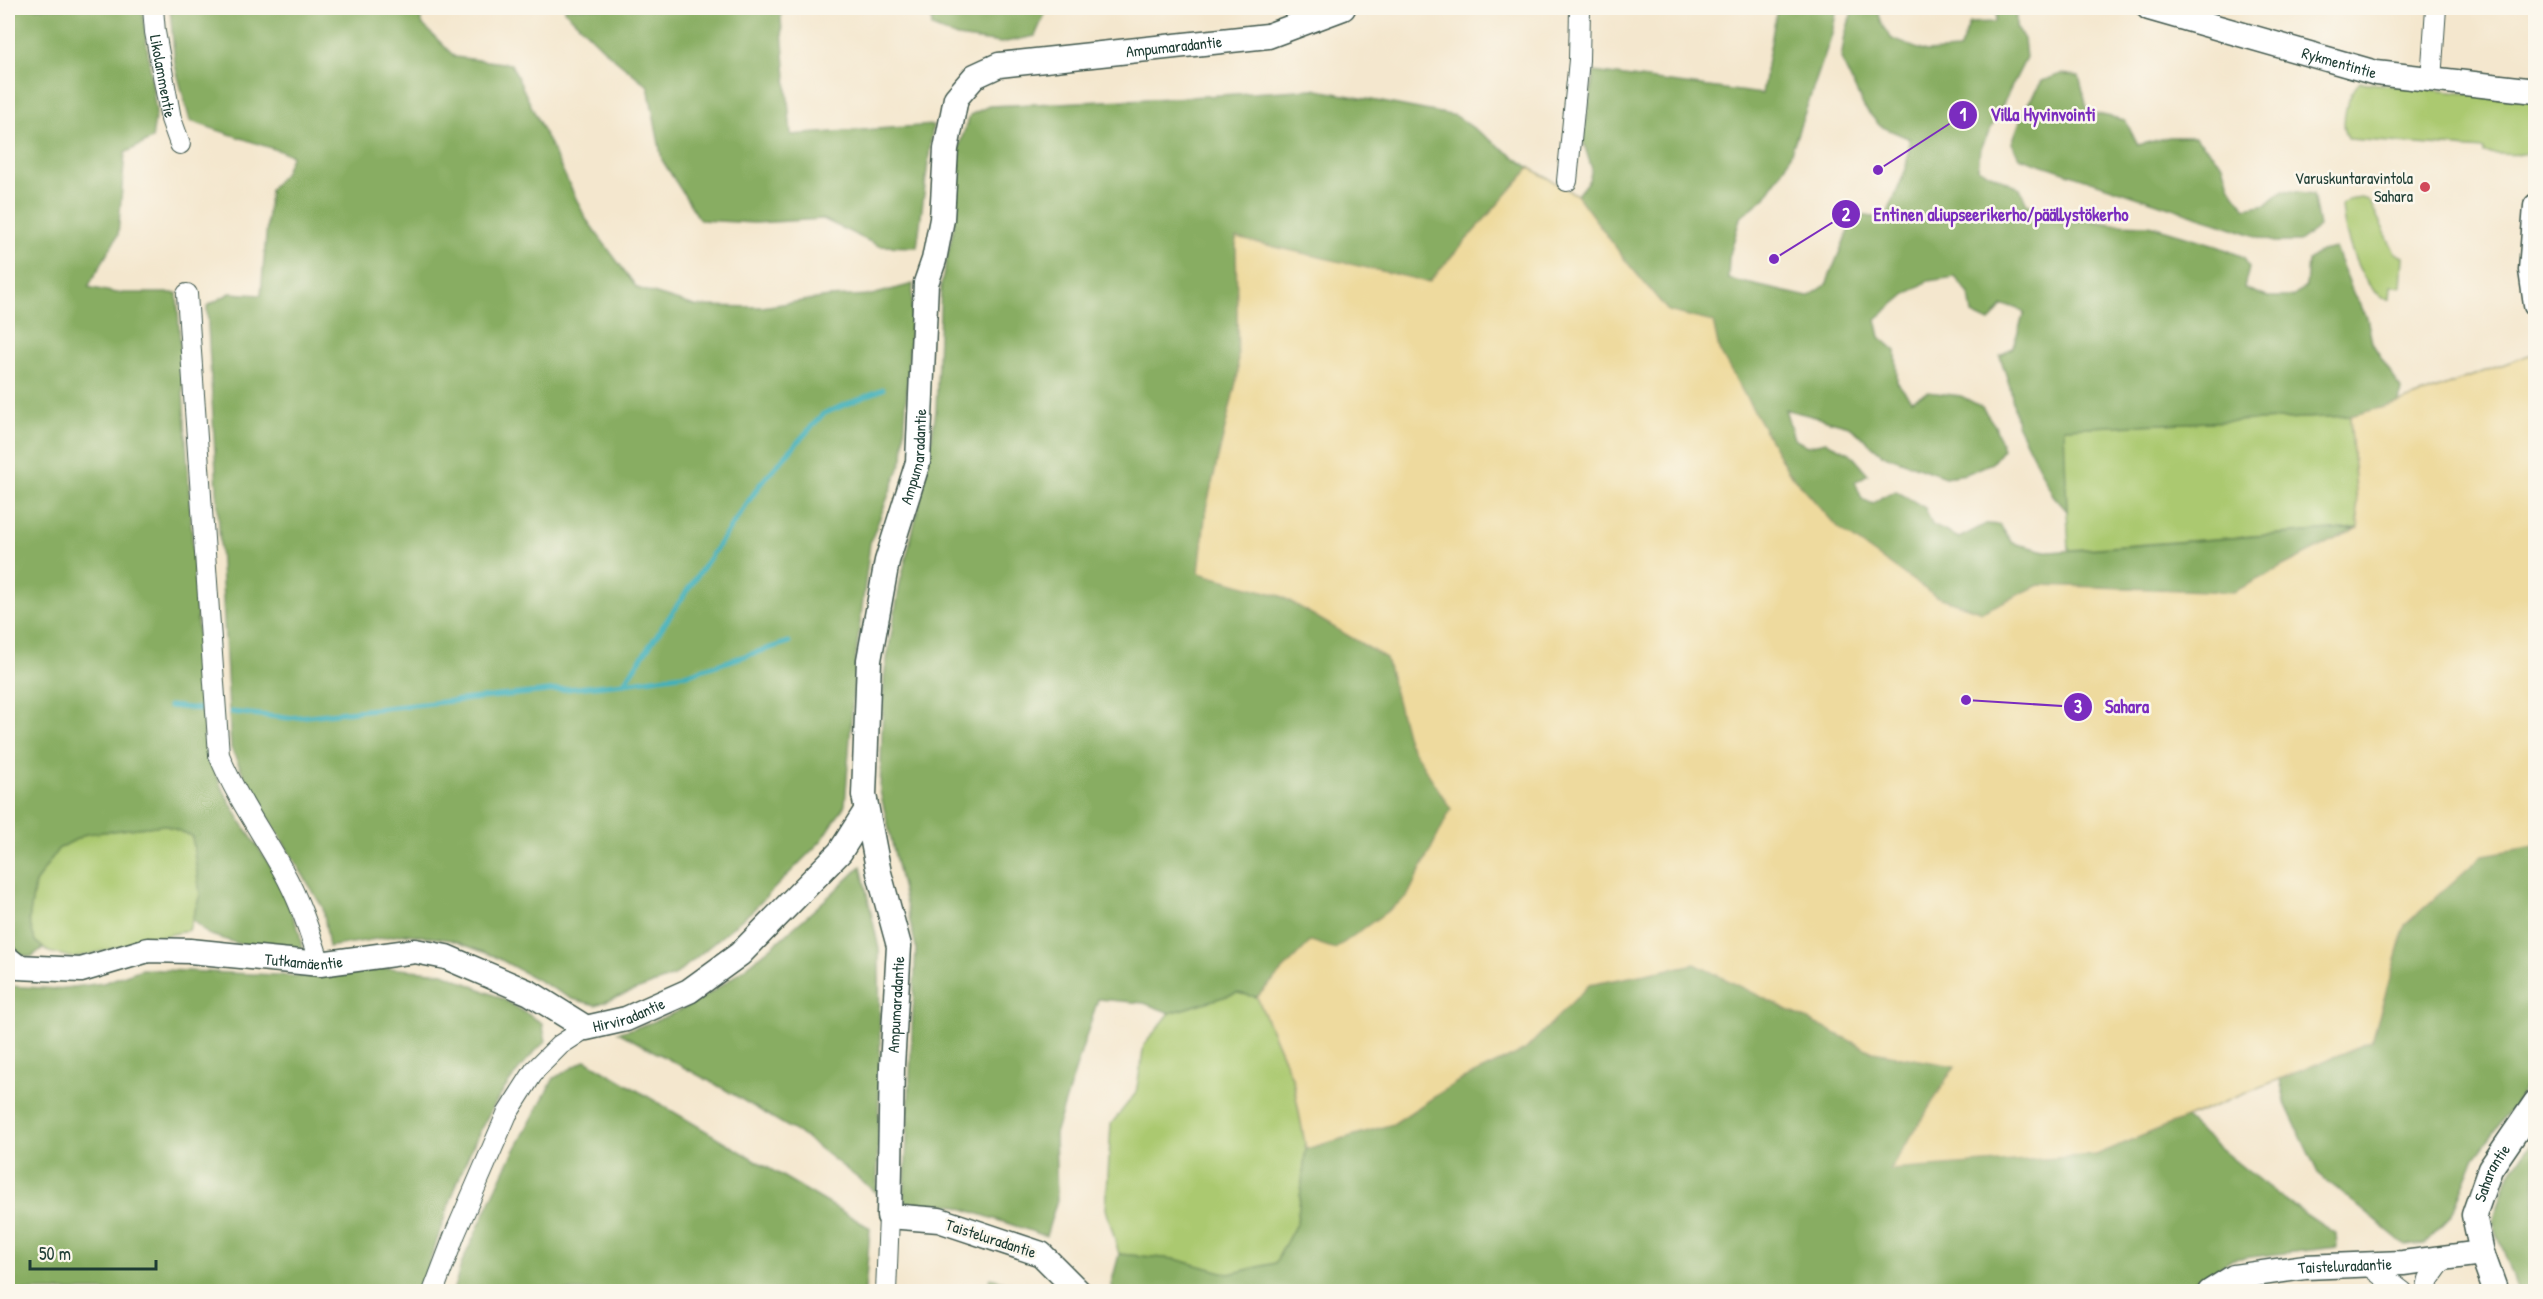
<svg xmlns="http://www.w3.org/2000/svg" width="2543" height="1299" font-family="'Patrick Hand',sans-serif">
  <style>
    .green { fill: #abc970; stroke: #658352; stroke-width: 1.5 }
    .forest { fill: #88ad62; stroke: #54754b; stroke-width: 1.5 }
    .sand { fill: #eeda9e; stroke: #868c69; stroke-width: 1.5 }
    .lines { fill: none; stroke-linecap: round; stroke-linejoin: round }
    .stream { stroke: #40b0bb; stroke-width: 5 }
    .minor-casing { stroke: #3f564b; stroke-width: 22 }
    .tertiary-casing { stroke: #3f564b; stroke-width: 27 }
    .minor { stroke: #fff; stroke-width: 20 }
    .tertiary { stroke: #fff; stroke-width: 24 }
    .poi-dot { fill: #d1495b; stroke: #fbf7ec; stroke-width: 2 }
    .labels { text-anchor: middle; stroke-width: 5; stroke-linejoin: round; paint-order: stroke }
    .street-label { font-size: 16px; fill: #1f3d34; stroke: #fbf7ec }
    .poi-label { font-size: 16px; fill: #1f3d34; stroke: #fbf7ec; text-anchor: end }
    .leader { fill: none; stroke: #7b2cbf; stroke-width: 2 }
    .callout-dot { fill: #7b2cbf; stroke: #fbf7ec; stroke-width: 2 }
    .mark-label { font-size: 18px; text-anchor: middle; font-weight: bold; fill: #fff }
    .callout-label { font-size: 18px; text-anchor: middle; font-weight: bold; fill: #7b2cbf; stroke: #fbf7ec; stroke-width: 5; stroke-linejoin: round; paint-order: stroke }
  </style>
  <rect width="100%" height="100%" fill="#fbf7ec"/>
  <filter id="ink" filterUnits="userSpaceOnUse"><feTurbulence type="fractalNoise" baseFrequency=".0167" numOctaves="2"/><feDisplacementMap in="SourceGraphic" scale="12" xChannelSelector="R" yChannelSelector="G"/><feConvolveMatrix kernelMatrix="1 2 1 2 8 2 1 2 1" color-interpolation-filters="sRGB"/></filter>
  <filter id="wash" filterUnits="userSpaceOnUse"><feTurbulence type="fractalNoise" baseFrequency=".008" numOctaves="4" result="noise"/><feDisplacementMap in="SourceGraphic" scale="24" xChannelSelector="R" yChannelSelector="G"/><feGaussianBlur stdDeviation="1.35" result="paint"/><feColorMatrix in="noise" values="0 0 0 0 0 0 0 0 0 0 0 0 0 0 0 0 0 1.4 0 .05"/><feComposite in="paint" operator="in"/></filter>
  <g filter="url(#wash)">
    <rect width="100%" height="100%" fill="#f4e7ce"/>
    <path class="green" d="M 2360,82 L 2535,101 C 2535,158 2543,157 2484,153 L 2484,149 L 2349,139 C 2338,125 2348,94 2360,82 Z
      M 2361,198 L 2369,200 L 2395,253 L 2403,257 L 2401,286 L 2391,286 L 2390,300 C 2360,292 2344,234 2342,205 L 2348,200 Z
      M 2350,416 L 2359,528 L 2069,550 L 2063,428 Z
      M 164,825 L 192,836 L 200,895 L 189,930 L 74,958 L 49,952 L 35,941 L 29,920 L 35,883 L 58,849 L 86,834 Z
      M 1237,993 L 1257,997 L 1293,1080 L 1306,1149 L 1297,1222 L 1275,1263 L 1229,1274 L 1175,1259 L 1119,1254 L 1106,1209 L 1111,1124 L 1136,1093 L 1144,1045 L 1170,1013 Z"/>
    <path class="forest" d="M 8,8 L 142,8 L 156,112 L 152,139 L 125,153 L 118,235 L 88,287 L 116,293 L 177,293 L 205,748 L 221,786 L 241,822 L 274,871 L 299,931 L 302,948 L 294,952 L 242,945 L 208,934 L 192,919 L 200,895 L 192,836 L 164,825 L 86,834 L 58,849 L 35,883 L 29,920 L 35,941 L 43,948 L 31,957 L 10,953 L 8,950 Z
      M 170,8 L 420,8 L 421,23 L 455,57 L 511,64 L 586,219 L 637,288 L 695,306 L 762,307 L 829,297 L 872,295 L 913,284 L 903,458 L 870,543 L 856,656 L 845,805 L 822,840 L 753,910 L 674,976 L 596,1005 L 572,999 L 494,956 L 451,940 L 406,934 L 329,947 L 323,908 L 248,784 L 231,748 L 207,306 L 230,293 L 261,295 L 270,189 L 284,174 L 292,155 L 190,121 L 175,65 Z
      M 565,8 L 780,8 L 791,135 L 933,125 L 917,247 L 879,246 L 823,219 L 755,223 L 700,220 L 662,160 L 648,86 L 609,54 L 565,11 Z
      M 931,8 L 1042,8 L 1045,13 L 1035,36 L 1001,43 L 957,37 L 932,27 Z
      M 1777,8 L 1837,8 L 1832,34 L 1787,164 L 1765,197 L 1740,218 L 1729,258 L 1728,279 L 1808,297 L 1826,285 L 1855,214 L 1873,217 L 1887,215 L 1906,169 L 1910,139 L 1880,126 L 1864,107 L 1841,59 L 1845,35 L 1853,8 L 1877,8 L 1883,27 L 1892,39 L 1926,52 L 1959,50 L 1970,23 L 1995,22 L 1998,8 L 2016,8 L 2016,27 L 2024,39 L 2026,58 L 1980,150 L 1978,168 L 2020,188 L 2027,204 L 2054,215 L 2112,224 L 2149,225 L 2212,244 L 2244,257 L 2249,268 L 2244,288 L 2267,297 L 2293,297 L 2306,286 L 2308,261 L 2321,251 L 2335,248 L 2354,295 L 2367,317 L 2372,343 L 2401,389 L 2399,403 L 2350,416 L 2064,428 L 2067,511 L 2053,495 L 2017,424 L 2010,387 L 2000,356 L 2013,347 L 2024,313 L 2017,307 L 2002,306 L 1989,322 L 1972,314 L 1969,294 L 1955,277 L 1928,281 L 1906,294 L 1876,319 L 1880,337 L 1896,351 L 1897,382 L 1911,400 L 1928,392 L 1961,396 L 1982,407 L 1995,426 L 2003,449 L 1992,463 L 1966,474 L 1945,477 L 1882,454 L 1849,426 L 1785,409 L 1794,439 L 1807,446 L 1826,442 L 1850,453 L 1868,474 L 1855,482 L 1862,499 L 1873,504 L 1882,497 L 1896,491 L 1925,508 L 1932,525 L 1959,538 L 1986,524 L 2000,525 L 2012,543 L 2050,552 L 2359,528 L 2329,542 L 2234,592 L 2039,585 L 1982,612 L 1935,596 L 1838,528 L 1788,471 L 1719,350 L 1713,322 L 1668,311 L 1625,260 L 1577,195 L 1589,180 L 1592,169 L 1583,141 L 1594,72 L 1762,94 Z
      M 2061,74 L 2079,76 L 2088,112 L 2125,120 L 2138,145 L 2169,137 L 2195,137 L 2223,165 L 2230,187 L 2245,208 L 2267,204 L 2283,190 L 2313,194 L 2319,227 L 2299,242 L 2274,242 L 2019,157 L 2012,143 L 2024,110 L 2042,81 Z
      M 1313,89 L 1456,116 L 1530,168 L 1429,282 L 1236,239 L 1238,374 L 1206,509 L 1199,573 L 1281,596 L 1386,658 L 1408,742 L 1451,809 L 1407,897 L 1335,949 L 1311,941 L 1257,997 L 1237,993 L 1170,1013 L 1144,1003 L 1098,999 L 1055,1134 L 1057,1200 L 1046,1236 L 952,1205 L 904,1202 L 916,947 L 880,791 L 884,677 L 900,583 L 925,481 L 936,410 L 941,285 L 954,226 L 957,152 L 970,115 L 989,106 L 1174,98 Z
      M 2535,846 L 2535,1067 L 2520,1097 L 2475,1157 L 2451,1216 L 2425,1243 L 2405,1245 L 2318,1173 L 2286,1105 L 2280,1079 L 2372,1041 L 2405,925 L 2483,855 Z
      M 861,866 L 879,949 L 880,1048 L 877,1193 L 805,1137 L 724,1089 L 618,1032 C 686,1018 739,975 790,931 C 814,910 838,889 861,866 Z
      M 1695,964 L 1873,1052 L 1956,1066 L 1891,1169 L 2096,1155 L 2185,1118 C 2233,1161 2281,1200 2336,1234 L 2337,1247 L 2233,1259 L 2178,1292 L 1115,1292 L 1111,1285 L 1119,1254 L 1175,1259 L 1229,1274 L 1275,1263 L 1297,1222 L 1306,1149 L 1393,1124 L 1457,1082 L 1525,1050 L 1589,985 Z
      M 388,968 L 443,973 L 503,999 L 542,1023 L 546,1041 C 475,1105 450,1204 420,1291 L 8,1291 L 8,986 L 57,989 L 103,983 L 142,969 L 297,976 L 340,975 Z
      M 586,1060 L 870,1228 L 865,1291 L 453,1291 L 462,1262 L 509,1161 L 554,1078 Z
      M 2535,1138 L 2535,1291 L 2518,1291 L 2493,1222 L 2507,1179 Z
      M 990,1278 L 1041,1291 L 986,1291 Z"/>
    <path class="sand" d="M 1530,168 L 1577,195 L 1625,260 L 1668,311 L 1713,322 L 1719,350 L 1788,471 L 1838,528 L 1935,596 L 1982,612 L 2039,585 L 2234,592 L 2329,542 L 2359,528 L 2350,416 L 2399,403 L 2526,356 L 2535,354 L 2535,846 L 2483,855 L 2405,925 L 2372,1041 L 2096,1155 L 1890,1170 L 1955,1066 L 1873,1052 L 1695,964 L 1589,985 L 1525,1050 L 1457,1082 L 1393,1124 L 1306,1149 L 1293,1080 L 1257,997 L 1311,941 L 1335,949 L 1407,897 L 1451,809 L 1408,742 L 1386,658 L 1281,596 L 1199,573 L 1206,509 L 1238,374 L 1236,238 L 1429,282 Z"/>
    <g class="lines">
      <path class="stream" d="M 624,683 L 761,483 L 823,414 L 883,389
        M 169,706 L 200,709
        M 231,712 L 289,718 L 624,683 L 688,674 L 789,642"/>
    </g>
  </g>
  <g filter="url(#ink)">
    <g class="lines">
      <defs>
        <g id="minor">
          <path id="s1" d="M 153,8 L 155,32 L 171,119 L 180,144"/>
          <path d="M 2431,80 L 2436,8"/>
          <path d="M 1567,181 L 1579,60 L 1580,8"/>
          <path d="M 187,294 L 219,755 C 235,795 261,831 282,869 C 299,899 310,932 320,964"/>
          <path d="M 2368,1265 L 2403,1292"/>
          <path d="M 433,1292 L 455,1234 L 507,1114 L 535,1070 L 560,1045 L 586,1028"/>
          <path d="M 886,1292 L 889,1216"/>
          <path d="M 2426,1292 L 2429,1279 L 2444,1258"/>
        </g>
        <g id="tertiary">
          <path id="s2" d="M 2149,8 L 2376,73 L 2536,91"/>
          <path d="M 2536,206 L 2531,270 L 2536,305"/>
          <path id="s3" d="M 8,959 L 18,967 L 81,970 L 148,950 L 190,951 L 320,964 L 415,951 L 446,957 L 530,993 L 586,1028 L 626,1019 L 689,991 L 740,954 L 840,852 L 866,811"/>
          <path id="s4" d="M 1079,1292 L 1041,1254 L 939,1220 L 889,1216 L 892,1066 L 899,946 L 879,873 L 864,795 L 869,660 L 887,561 L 918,462 L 926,283 L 934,260 L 942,219 L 946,149 L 956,98 L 975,76 L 999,65 L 1268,36 L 1343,8"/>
          <path id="s5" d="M 2210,1292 L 2234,1277 L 2305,1267 L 2403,1263 L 2482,1253"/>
          <path id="s6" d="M 2496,1292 L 2482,1253 L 2474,1215 L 2490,1169 L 2536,1102"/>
        </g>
      </defs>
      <use href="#minor" class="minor-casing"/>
      <use href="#tertiary" class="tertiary-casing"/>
      <use href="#minor" class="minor"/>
      <use href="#tertiary" class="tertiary"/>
    </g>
  </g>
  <circle class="poi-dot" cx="2425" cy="187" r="6"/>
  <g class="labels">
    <g class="street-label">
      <text dy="6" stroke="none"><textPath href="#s4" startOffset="1575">Ampumaradantie</textPath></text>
      <text dy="6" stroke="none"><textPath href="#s2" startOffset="198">Rykmentintie</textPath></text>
      <text dy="6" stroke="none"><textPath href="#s1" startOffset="69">Likolammentie</textPath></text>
      <text dy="6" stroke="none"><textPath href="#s4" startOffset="981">Ampumaradantie</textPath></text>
      <text dy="6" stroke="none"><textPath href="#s3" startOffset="302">Tutkamäentie</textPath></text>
      <text dy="6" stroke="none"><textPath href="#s4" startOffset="423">Ampumaradantie</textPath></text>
      <text dy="6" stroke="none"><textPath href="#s3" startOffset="648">Hirviradantie</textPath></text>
      <text dy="6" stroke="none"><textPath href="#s6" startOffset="126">Saharantie</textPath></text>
      <text transform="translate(991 1238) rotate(18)" y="6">Taisteluradantie</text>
      <text dy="6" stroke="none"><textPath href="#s5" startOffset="140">Taisteluradantie</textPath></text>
    </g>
    <g class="poi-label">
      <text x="2413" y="184">Varuskuntaravintola<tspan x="2413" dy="18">Sahara</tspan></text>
    </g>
  </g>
  <path class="leader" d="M1878 170L1963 115M1774 259L1846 214M1966 700L2078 707"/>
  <g class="callout-dot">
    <circle cx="1878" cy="170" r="6"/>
    <circle cx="1774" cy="259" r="6"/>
    <circle cx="1966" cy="700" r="6"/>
    <circle cx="1963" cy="115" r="15"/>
    <circle cx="1846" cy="214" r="15"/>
    <circle cx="2078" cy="707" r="15"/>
  </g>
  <g class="mark-label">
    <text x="1963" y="121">1</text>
    <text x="1846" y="221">2</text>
    <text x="2078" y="713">3</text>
  </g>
  <g class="callout-label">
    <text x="2043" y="121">Villa Hyvinvointi</text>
    <text x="2001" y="221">Entinen aliupseerikerho/päällystökerho</text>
    <text x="2127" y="713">Sahara</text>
  </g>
  <rect width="2543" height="1299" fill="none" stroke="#fbf7ec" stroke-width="30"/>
  <path d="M30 1260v9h126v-9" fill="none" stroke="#1f3d34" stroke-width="3"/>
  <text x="39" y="1260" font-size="18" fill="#1f3d34" stroke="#fbf7ec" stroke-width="4.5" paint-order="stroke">50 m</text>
</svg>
